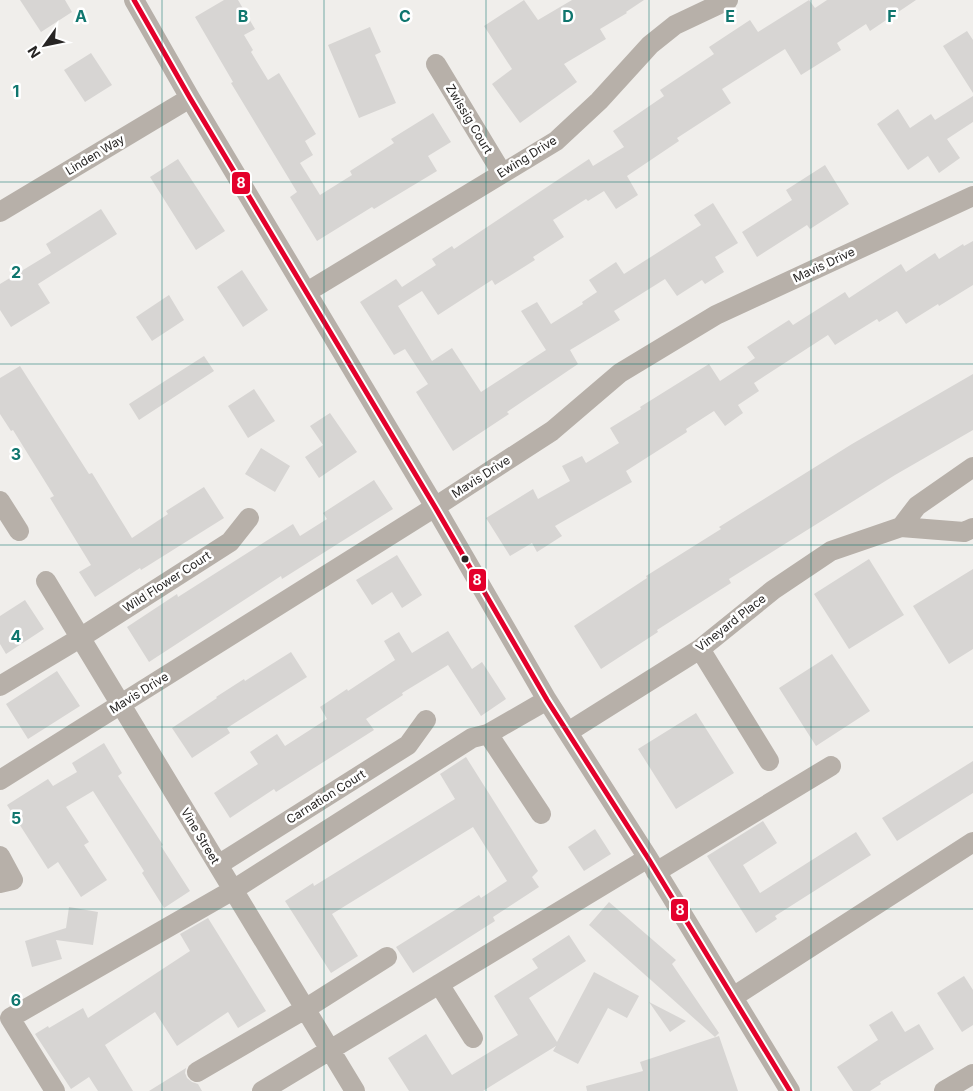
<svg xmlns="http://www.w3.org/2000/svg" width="973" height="1091" font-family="Inter,sans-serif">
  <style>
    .building { fill: #d7d5d3 }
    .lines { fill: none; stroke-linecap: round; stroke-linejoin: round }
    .minor { stroke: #b7b0a9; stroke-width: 20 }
    .bus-1-casing { stroke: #fff; stroke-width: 9 }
    .bus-1 { stroke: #e4002b; stroke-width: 5 }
    .grid { fill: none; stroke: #0f766e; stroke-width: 1; stroke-opacity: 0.55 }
    .bus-dot { fill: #272524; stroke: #fff; stroke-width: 2 }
    .labels { text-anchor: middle; stroke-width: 5; stroke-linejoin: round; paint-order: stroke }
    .street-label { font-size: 12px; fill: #272524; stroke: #fff }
    .grid-label { font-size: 16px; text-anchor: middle; font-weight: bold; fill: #0f766e; stroke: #fff; stroke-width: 5; stroke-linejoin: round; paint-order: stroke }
    .line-badge { stroke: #fff; stroke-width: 2 }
    .badge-label { font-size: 14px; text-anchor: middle; font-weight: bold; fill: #fff }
  </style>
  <rect width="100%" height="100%" fill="#f0eeeb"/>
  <path class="building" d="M 20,0 L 65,0 L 72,12 L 41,32 Z
    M 224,0 L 238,0 L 255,29 L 244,35 L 253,50 L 251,52 L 268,80 L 279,73 L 316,134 L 305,141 L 313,155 L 300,163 L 320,195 L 352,175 L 350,171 L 394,143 L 391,139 L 433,113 L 451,142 L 428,156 L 437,171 L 374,209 L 372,207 L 317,241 L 290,197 L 297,192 L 231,83 L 233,82 L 195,17 Z
    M 524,0 L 538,20 L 572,0 L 644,0 L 626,12 L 627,13 L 600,29 L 606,39 L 564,64 L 577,82 L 520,123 L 492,84 L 512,69 L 484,26 Z
    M 809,0 L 815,8 L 827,0 L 916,0 L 870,31 L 866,24 L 837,43 L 841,50 L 801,75 L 785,49 L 722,89 L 731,103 L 677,138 L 679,141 L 627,176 L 638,195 L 616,209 L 604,191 L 588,201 L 586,199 L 553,220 L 564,237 L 533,257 L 535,260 L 495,285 L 492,280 L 438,315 L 422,291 L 398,306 L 432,361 L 452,348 L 481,392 L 546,350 L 521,311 L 537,302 L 551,324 L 583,304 L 582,302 L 597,292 L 589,280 L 616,262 L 624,274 L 701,225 L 694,215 L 713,203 L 738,243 L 715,257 L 724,272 L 705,284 L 702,280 L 677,296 L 665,279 L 614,311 L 620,320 L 570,350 L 578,364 L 507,412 L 509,414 L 453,451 L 416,392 L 428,384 L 405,349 L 394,355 L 360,302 L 396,279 L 402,287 L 436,265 L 432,259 L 452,246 L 454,249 L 589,159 L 593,166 L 624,147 L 613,131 L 664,96 L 660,90 L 714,54 L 709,47 L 750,20 L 758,32 Z
    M 370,27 L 381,52 L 375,55 L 396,103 L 359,118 L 328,45 Z
    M 967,31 L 973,40 L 973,93 L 943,46 Z
    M 91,53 L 112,85 L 85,102 L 64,70 Z
    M 973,96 L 973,122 L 947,139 L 960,158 L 939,173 L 928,156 L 908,170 L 877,124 L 898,109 L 910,128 L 931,114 L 935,120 Z
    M 178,159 L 225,231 L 196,250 L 150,177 Z
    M 825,165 L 849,204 L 810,229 L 807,225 L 757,257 L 742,232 L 792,200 L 786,190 Z
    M 101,209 L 117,234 L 38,284 L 50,303 L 11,327 L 0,310 L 0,284 L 51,253 L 46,244 Z
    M 973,241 L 973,285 L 939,306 L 938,304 L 906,324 L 897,311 L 879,322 L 877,319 L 835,345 L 828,335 L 754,383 L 759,391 L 738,405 L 743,413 L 725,426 L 714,411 L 686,429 L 687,432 L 626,471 L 632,482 L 555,526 L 562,536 L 537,552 L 532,543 L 510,556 L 486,518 L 533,489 L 538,499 L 570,481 L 562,466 L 582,456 L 586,463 L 619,443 L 610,428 L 641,409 L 640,407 L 709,364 L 720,381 L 755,358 L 747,347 L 789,320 L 793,325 L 845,292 L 849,298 L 901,264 L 906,272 L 935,253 L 939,259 L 963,244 L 964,246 Z
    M 242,270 L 268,310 L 243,327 L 217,287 Z
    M 169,295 L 184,320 L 152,341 L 136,317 Z
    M 204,356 L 214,371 L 139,420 L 129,404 Z
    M 20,366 L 89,474 L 92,473 L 132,538 L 168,514 L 166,511 L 204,487 L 224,518 L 141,570 L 140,568 L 95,597 L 79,572 L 91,565 L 50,498 L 54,496 L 13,430 L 11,431 L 0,414 L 0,378 Z
    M 973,374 L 973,430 L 895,475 L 729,579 L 731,583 L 657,630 L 658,632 L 601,669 L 574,626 L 647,578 L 646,576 L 721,529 L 719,527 L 852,444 Z
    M 254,389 L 275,421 L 248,438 L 228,406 Z
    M 330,413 L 357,452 L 319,478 L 305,457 L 323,445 L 310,426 Z
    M 261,448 L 290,466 L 275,492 L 245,474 Z
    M 374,480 L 393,509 L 282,579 L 281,576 L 149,662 L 127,627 L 177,594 L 178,597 L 293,524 L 300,536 L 327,519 L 323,513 Z
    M 397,555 L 422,595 L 402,608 L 392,592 L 372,605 L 356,580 Z
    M 869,559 L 904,615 L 849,649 L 814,594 Z
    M 973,569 L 973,649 L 949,664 L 913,606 Z
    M 25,600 L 44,629 L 6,654 L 0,644 L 0,616 Z
    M 448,631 L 472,669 L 482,662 L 506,699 L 481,716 L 448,665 L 402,693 L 403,695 L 366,719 L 374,730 L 276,792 L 274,789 L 230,818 L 214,793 L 258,764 L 250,752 L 277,734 L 285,746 L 327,719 L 320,707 L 347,689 L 348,691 L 395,660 L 384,641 L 399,632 L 412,653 Z
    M 291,652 L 307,677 L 227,728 L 230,733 L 192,758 L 172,728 L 217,698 L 216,697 L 244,679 L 245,681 Z
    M 832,654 L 870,711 L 816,746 L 779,688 Z
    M 57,671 L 80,706 L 28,739 L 6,704 Z
    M 696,713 L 734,773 L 676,809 L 638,749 Z
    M 104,743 L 122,773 L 118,776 L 163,845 L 161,846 L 190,891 L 164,908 L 142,873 L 144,871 L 93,791 L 66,807 L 89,842 L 84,845 L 107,880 L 81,897 L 58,862 L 48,869 L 7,805 L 48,779 L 53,786 L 77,772 L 72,763 Z
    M 466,757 L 538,871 L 532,877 L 539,887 L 493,917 L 495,921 L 413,973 L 396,947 L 479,895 L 481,898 L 507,881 L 473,827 L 332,914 L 358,956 L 331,973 L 285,901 L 313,883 L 314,886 L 455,799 L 440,774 Z
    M 973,761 L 973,793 L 897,841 L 882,818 Z
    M 763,821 L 777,843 L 743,865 L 760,893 L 856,832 L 871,855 L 775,916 L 777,919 L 756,933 L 707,856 Z
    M 595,829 L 611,854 L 584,871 L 568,847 Z
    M 609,902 L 676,960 L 672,964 L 719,1033 L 715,1037 L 589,925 Z
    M 69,907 L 98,912 L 93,945 L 56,940 L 62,959 L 32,967 L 25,941 L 66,928 Z
    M 208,918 L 266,1011 L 238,1028 L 228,1012 L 177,1046 L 155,1012 L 105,1045 L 133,1091 L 98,1091 L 89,1077 L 71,1089 L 35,1034 L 48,1026 L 49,1028 L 83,1008 L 88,1018 L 190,951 L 180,934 Z
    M 569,935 L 586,961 L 529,998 L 557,1042 L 594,972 L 639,996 L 627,1018 L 608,1008 L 578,1064 L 553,1051 L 556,1046 L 483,1091 L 409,1091 L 388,1058 L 426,1034 L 452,1075 L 518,1035 L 494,996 L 538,968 L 532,959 Z
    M 964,976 L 973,990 L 973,1025 L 962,1032 L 937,993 Z
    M 649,1002 L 686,1021 L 670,1032 Z
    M 892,1011 L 905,1032 L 919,1024 L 934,1049 L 880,1082 L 881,1084 L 870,1091 L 853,1091 L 837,1067 L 878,1040 L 869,1025 Z
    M 719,1036 L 738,1091 L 587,1091 L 586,1086 L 643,1071 L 640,1062 Z
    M 186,1068 L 185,1073 L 187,1078 L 192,1082 L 198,1084 L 202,1091 L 149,1091 Z"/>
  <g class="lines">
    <path class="minor" d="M 134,0 L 190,98 L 435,507 L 547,700 L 648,858 L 790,1091
      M 436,64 L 502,173
      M 0,212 L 190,98
      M 307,292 L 556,141 L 599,101 L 650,45 L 675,25 L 728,0
      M 0,501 L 19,531
      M 901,527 L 917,506 L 973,467
      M 46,581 L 355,1091
      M 700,649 L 769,761
      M 0,686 L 80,638 L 230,542 L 249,518
      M 568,732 L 700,649 L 773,590 L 831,551 L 901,527 L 964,532 L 973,528
      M 488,734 L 541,814
      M 0,780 L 435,507 L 552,431 L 620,373 L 716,315 L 973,196
      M 0,856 L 13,880 L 0,883
      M 218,865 L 408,745 L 426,720
      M 656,872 L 831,766
      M 439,984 L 473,1038
      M 733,997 L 973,842
      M 197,1072 L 305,1009 L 387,957
      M 55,1091 L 10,1018 L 233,890 L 472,738 L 488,734 L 547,700
      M 262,1091 L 648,858
      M 944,1091 L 973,1074"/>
    <defs>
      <path id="bus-1" d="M 134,0 L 190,98 L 435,507 L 547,700 L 648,858 L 790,1091"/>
    </defs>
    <use href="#bus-1" class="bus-1-casing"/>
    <use href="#bus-1" class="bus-1"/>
  </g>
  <path class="grid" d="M 162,0 L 162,1091M 324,0 L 324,1091M 486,0 L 486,1091M 649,0 L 649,1091M 811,0 L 811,1091M 0,182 L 973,182M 0,364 L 973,364M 0,545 L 973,545M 0,727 L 973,727M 0,909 L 973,909"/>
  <circle class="bus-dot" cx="465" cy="559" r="4.5"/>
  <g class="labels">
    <g class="street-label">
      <text transform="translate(469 119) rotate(59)" y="4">Zwissig Court</text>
      <text transform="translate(95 155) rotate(-31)" y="4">Linden Way</text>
      <text transform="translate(527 157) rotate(-32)" y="4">Ewing Drive</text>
      <text transform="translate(824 265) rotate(-25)" y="4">Mavis Drive</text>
      <text transform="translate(481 477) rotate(-33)" y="4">Mavis Drive</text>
      <text transform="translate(167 582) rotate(-33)" y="4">Wild Flower Court</text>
      <text transform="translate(731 623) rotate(-38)" y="4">Vineyard Place</text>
      <text transform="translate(139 693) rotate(-32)" y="4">Mavis Drive</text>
      <text transform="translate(326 797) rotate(-32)" y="4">Carnation Court</text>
      <text transform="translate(200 836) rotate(59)" y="4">Vine Street</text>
    </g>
  </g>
  <g class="grid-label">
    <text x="81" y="22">A</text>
    <text x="243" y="22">B</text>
    <text x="405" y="22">C</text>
    <text x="568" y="22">D</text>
    <text x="730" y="22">E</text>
    <text x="892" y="22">F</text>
    <text x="16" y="97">1</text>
    <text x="16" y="278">2</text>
    <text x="16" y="460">3</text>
    <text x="16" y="642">4</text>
    <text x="16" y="824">5</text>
    <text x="16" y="1006">6</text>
  </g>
  <g class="line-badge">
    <rect x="231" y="171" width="20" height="24" rx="5" fill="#e4002b"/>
    <rect x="468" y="568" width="19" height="24" rx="5" fill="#e4002b"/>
    <rect x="670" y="898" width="19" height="24" rx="5" fill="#e4002b"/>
  </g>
  <g class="badge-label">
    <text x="241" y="188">8</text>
    <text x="477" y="585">8</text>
    <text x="680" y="915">8</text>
  </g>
  <g transform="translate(45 45) rotate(237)" stroke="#ffffff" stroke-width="4" paint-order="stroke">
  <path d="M0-4L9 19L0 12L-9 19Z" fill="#272524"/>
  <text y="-8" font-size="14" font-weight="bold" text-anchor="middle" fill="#272524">N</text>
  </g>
</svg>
